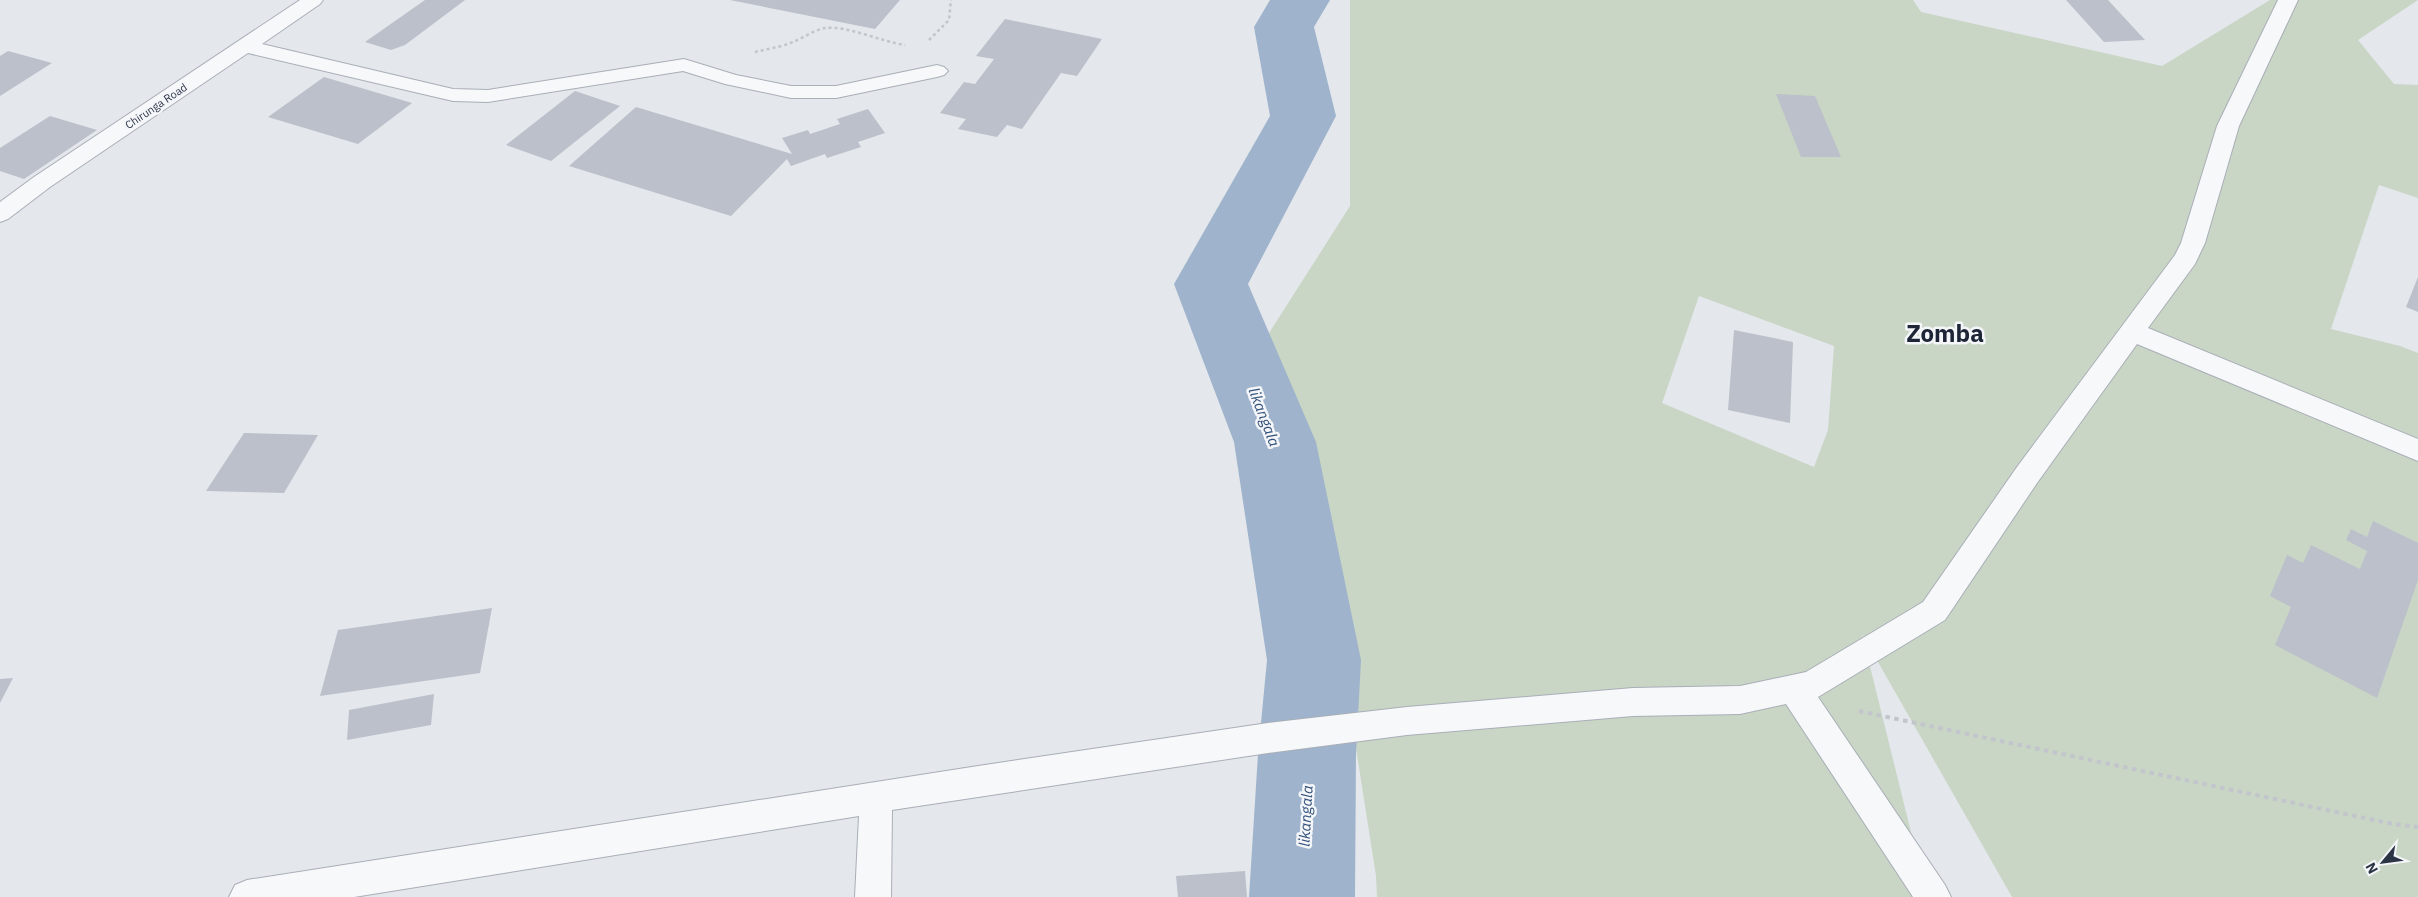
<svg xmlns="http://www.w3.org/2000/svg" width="2418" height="897" font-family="'IBM Plex Sans',sans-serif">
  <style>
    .green { fill: #c9d6c5; fill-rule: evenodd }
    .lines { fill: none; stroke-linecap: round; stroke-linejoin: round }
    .river { fill: #9fb4cc; fill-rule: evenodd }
    .building { fill: #bbc0ca }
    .minor-casing { stroke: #a9aeb7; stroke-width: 2 }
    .path-far1 { stroke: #c2c5cb; stroke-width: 2.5; stroke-dasharray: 3 3; stroke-linecap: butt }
    .path { stroke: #c2c5cb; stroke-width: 4; stroke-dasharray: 4.5 4.5; stroke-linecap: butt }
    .minor { fill: #f7f8fa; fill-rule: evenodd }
    .labels { text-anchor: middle; stroke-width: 5; stroke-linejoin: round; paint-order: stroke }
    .far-street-label { font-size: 11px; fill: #2b3445; stroke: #f4f6f9 }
    .water-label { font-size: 15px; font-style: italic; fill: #34527a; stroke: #f4f6f9 }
    .town-label { font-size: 24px; font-weight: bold; fill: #1d2536; stroke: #f4f6f9 }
  </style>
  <rect width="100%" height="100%" fill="#e4e7ec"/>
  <path class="green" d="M 1350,0 L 1913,0 L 1921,12 L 2162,66 L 2270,0 L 2418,0 L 2358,40 L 2394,84 L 2418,85 L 2418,198 L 2379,185 L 2331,329 L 2400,346 L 2418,353 L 2418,897 L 2012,897 L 1862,634 L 1927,897 L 1377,897 L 1376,876 L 1345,678 L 1344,607 L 1257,352 L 1350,206 ZM 1699,296 L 1834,346 L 1828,430 L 1814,467 L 1662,403 Z"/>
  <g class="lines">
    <path class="river" d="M 1270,0 L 1330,0 L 1314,27 L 1336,116 L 1248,284 L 1316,442 L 1361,660 L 1356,754 L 1355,897 L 1249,897 L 1258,754 L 1267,660 L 1234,442 L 1174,284 L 1270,116 L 1254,27 Z"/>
  </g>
  <path class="building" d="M 425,0 L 465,0 L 405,45 L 391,50 L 365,42 Z
    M 730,0 L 900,0 L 875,29 Z
    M 2066,0 L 2108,0 L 2145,40 L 2104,42 Z
    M 1005,19 L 1102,39 L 1077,76 L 1061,73 L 1022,129 L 1007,125 L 997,137 L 958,129 L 966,119 L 940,113 L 964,82 L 975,84 L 994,59 L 976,56 Z
    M 8,51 L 52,63 L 0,96 L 0,56 Z
    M 324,77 L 412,103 L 358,144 L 268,117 Z
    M 575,91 L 620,106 L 551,161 L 506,145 Z
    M 1776,94 L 1815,96 L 1841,157 L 1801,157 Z
    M 636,107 L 792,154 L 782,138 L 808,130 L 810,134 L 840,124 L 837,119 L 868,109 L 885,133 L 858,142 L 861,147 L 827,158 L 825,154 L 791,166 L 787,159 L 731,216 L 569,166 Z
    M 50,116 L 97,130 L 24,179 L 0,171 L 0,148 Z
    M 2418,277 L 2418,312 L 2406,307 Z
    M 1734,330 L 1793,342 L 1790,423 L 1728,410 Z
    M 244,433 L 318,435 L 284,493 L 206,491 Z
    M 2373,521 L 2418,543 L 2418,580 L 2377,698 L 2275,645 L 2291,607 L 2270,596 L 2287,555 L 2303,563 L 2311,545 L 2360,569 L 2367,551 L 2346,540 L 2351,529 L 2367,537 Z
    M 492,608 L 480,673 L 320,696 L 338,630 Z
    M 13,678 L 0,703 L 0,679 Z
    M 434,694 L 431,725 L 347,740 L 349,710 Z
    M 1245,871 L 1247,897 L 1178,897 L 1176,876 Z"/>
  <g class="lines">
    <defs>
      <path id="minor" d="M 300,0 L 323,0 L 320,4 L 262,44 L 453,89 L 488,90 L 684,59 L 736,75 L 791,86 L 836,86 L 937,65 L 944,67 L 948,71 L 944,75 L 937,77 L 836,98 L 791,98 L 725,84 L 683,71 L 488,102 L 453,101 L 248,53 L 50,187 L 8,219 L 0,222 L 0,202 L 34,177 Z
        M 2278,0 L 2298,0 L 2239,126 L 2205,243 L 2195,264 L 2148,328 L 2418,439 L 2418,461 L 2137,344 L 2037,483 L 1945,620 L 1818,697 L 1945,885 L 1951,897 L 1913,897 L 1786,704 L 1740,714 L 1633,716 L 1407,735 L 1268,753 L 892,810 L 891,897 L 855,897 L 859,816 L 354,897 L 229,897 L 235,885 L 247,880 L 978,766 L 1268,723 L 1407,707 L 1633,688 L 1740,686 L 1806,672 L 1923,602 L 2017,467 L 2175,255 L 2181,243 L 2217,126 Z"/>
    </defs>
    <use href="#minor" class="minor-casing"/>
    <path class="path-far1" d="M 929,40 L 949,20 L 951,0
      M 755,52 C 767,49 781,47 793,42 C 803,38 814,30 825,28 C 845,25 883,42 905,45"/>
    <path class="path" d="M 1859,711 L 2393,824 L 2418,827"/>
    <use href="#minor" class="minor"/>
  </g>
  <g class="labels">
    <g class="far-street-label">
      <text transform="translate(156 106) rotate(-34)" y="4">Chirunga Road</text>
    </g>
    <g class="water-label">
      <text transform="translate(1264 417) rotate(69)" y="5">likangala</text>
      <text transform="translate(1306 816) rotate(-87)" y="5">likangala</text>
    </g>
    <g class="town-label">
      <text x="1945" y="342">Zomba</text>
    </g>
  </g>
  <g transform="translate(2383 862) rotate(241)" stroke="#f4f6f9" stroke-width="4" paint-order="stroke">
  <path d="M0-4L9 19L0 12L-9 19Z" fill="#2b3445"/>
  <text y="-8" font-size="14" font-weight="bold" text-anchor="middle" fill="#2b3445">N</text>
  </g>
</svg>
